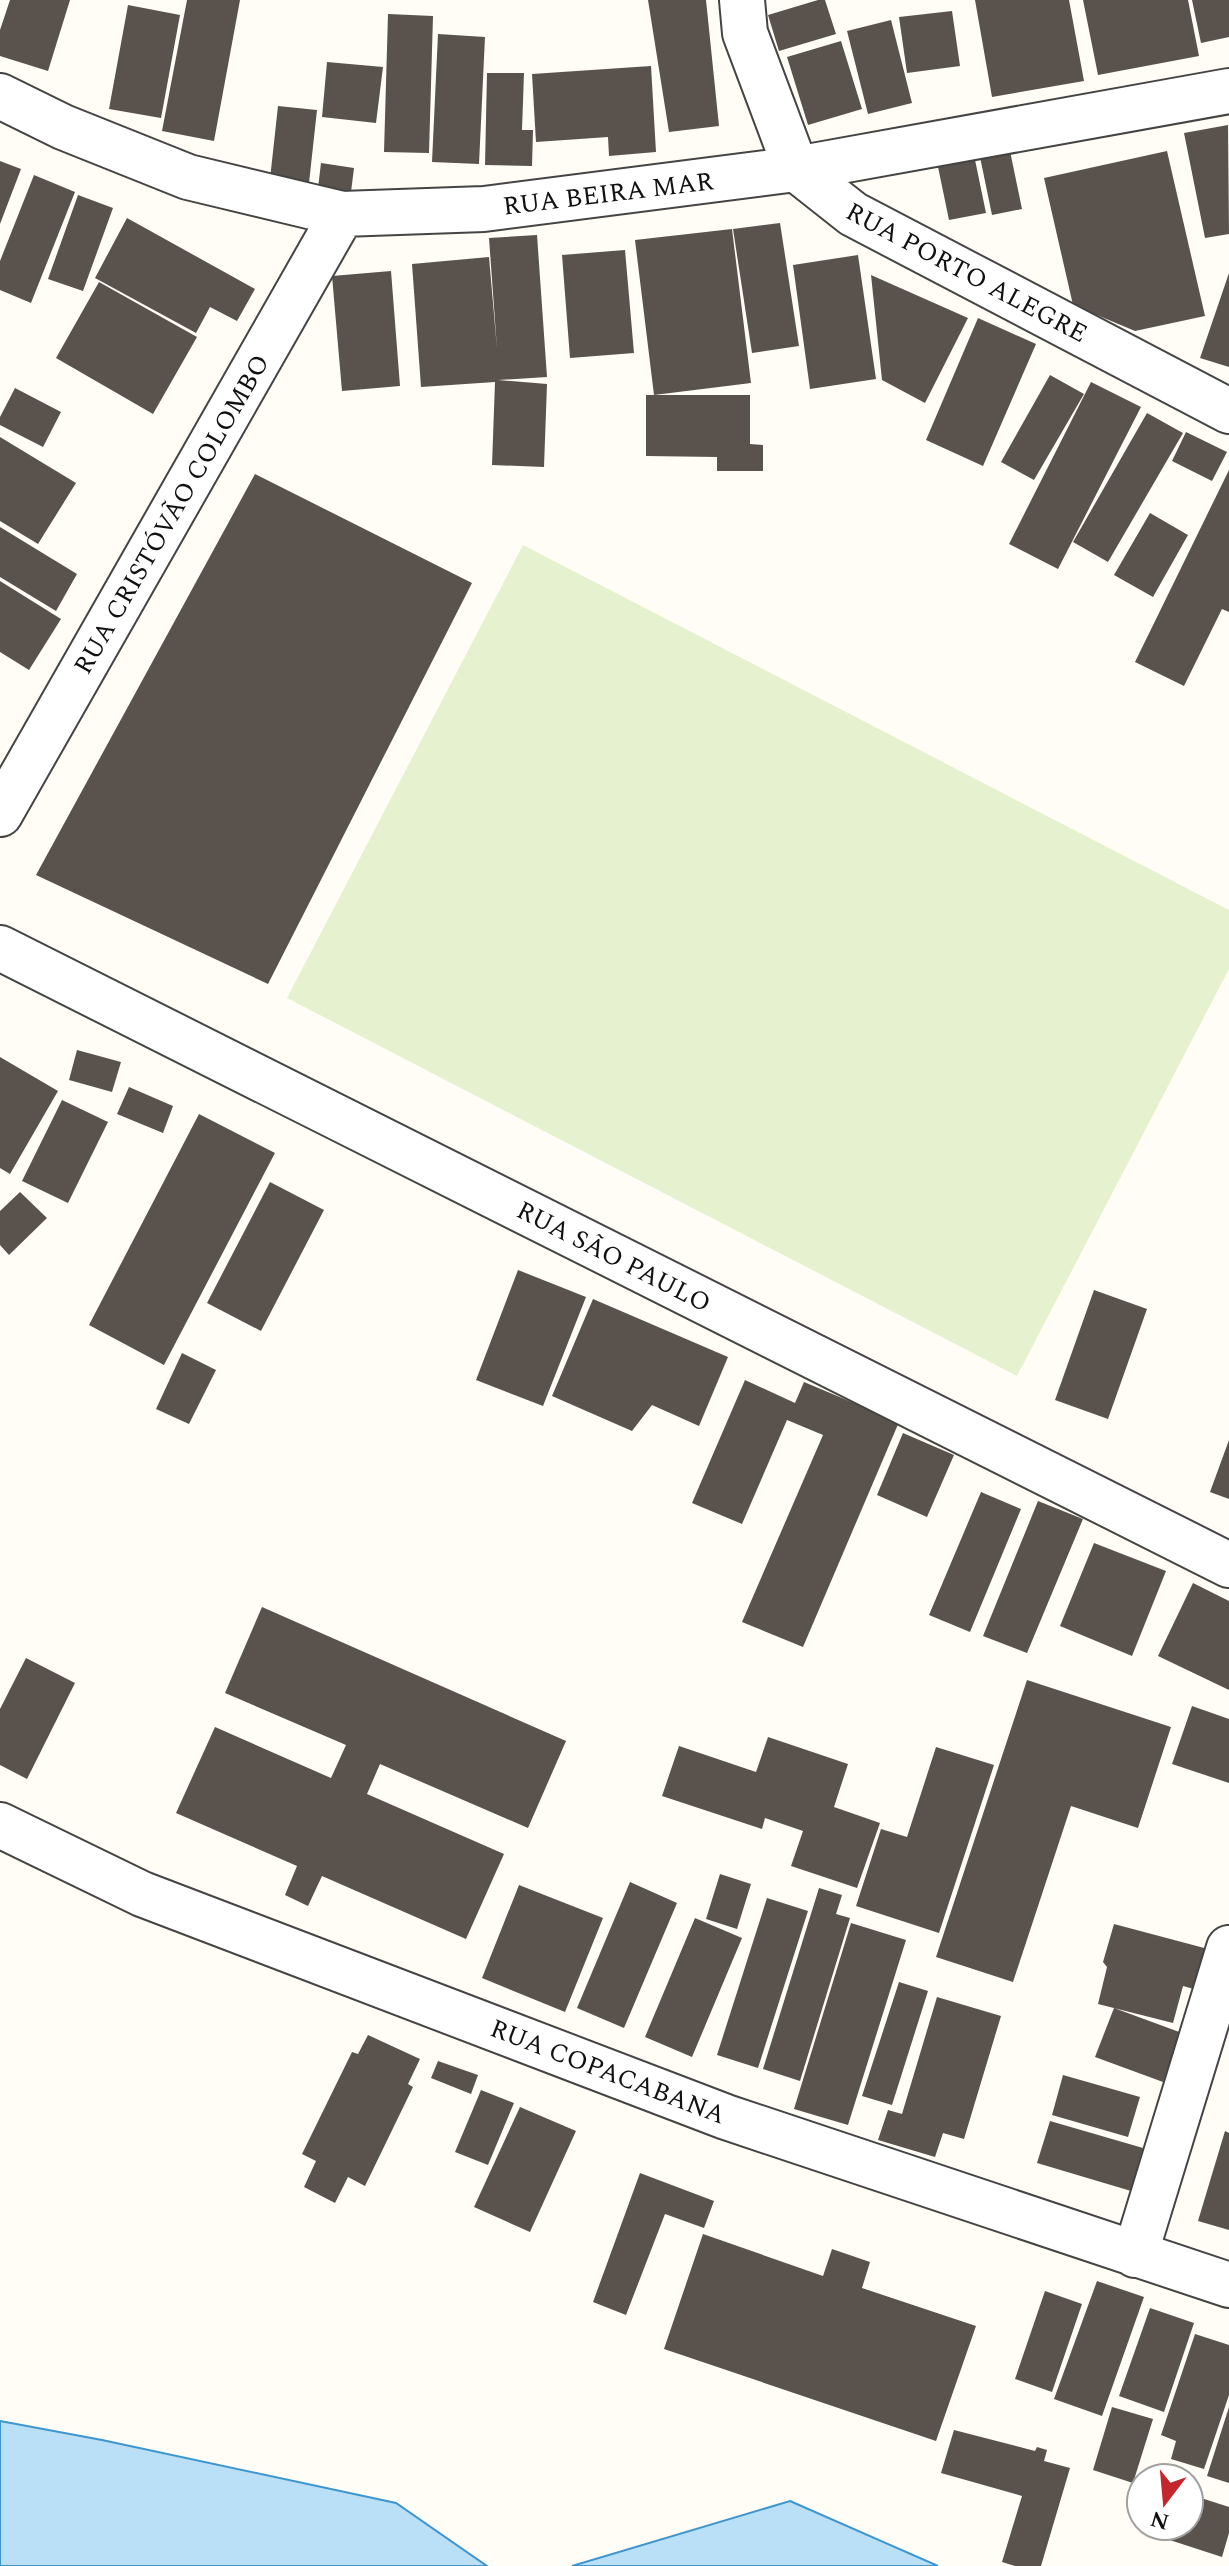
<svg xmlns="http://www.w3.org/2000/svg" width="1229" height="2566" font-family="Spectral,serif">
  <style>
    .pitch { fill: #e6f2cf }
    .water { fill: #b9e0f7; stroke: #3f96cf; stroke-width: 2 }
    .building { fill: #5a524d }
    .lines { fill: none; stroke-linecap: round; stroke-linejoin: round }
    .minor-casing { stroke: #444; stroke-width: 48 }
    .minor { stroke: #fff; stroke-width: 44 }
    .labels { text-anchor: middle; stroke-width: 8; stroke-linejoin: round; paint-order: stroke }
    .street-label { font-size: 26px; fill: #111; stroke: #fff }
  </style>
  <rect width="100%" height="100%" fill="#fffdf5"/>
  <path class="pitch" d="M 523,545 L 1229,910 L 1229,969 L 1017,1376 L 287,998 Z"/>
  <path class="water" d="M 0,2421 L 102,2440 L 396,2503 L 487,2566 L 0,2566 Z
    M 790,2501 L 938,2566 L 572,2566 Z"/>
  <path class="building" d="M 10,0 L 70,0 L 48,71 L 0,56 L 0,30 Z
    M 187,0 L 240,0 L 214,141 L 162,131 Z
    M 648,0 L 706,0 L 719,126 L 669,132 Z
    M 818,0 L 825,0 L 836,34 L 779,51 L 768,15 Z
    M 975,0 L 1069,0 L 1084,81 L 992,97 Z
    M 1083,0 L 1188,0 L 1199,56 L 1098,75 Z
    M 1192,0 L 1229,0 L 1229,37 L 1201,43 Z
    M 128,5 L 180,15 L 161,118 L 109,109 Z
    M 952,11 L 960,66 L 907,73 L 899,17 Z
    M 388,14 L 433,16 L 429,153 L 384,152 Z
    M 891,20 L 912,103 L 868,114 L 847,31 Z
    M 438,34 L 485,37 L 479,164 L 432,162 Z
    M 841,41 L 862,109 L 808,125 L 787,57 Z
    M 327,62 L 383,67 L 376,123 L 322,117 Z
    M 651,66 L 656,152 L 609,156 L 608,137 L 536,142 L 532,74 Z
    M 487,73 L 524,73 L 522,130 L 533,130 L 532,166 L 485,165 Z
    M 278,106 L 317,110 L 309,183 L 270,179 Z
    M 1228,125 L 1229,234 L 1205,238 L 1184,133 Z
    M 1010,151 L 1022,209 L 992,215 L 980,157 Z
    M 1167,151 L 1205,316 L 1135,331 L 1073,305 L 1044,178 Z
    M 974,155 L 986,213 L 949,220 L 937,162 Z
    M 0,161 L 21,169 L 0,224 Z
    M 321,163 L 354,168 L 351,192 L 318,188 Z
    M 34,175 L 75,192 L 31,303 L 0,290 L 0,261 Z
    M 78,195 L 113,208 L 83,291 L 48,279 Z
    M 127,218 L 255,289 L 237,321 L 210,307 L 196,333 L 95,278 Z
    M 780,223 L 799,346 L 752,353 L 733,229 Z
    M 732,229 L 751,383 L 654,395 L 635,240 Z
    M 537,235 L 547,377 L 498,380 L 547,384 L 544,467 L 492,465 L 495,382 L 421,387 L 412,264 L 489,257 L 497,349 L 489,238 Z
    M 625,250 L 634,353 L 570,358 L 562,255 Z
    M 858,255 L 876,379 L 810,389 L 793,265 Z
    M 391,271 L 400,386 L 342,391 L 332,276 Z
    M 1229,273 L 1229,367 L 1200,358 Z
    M 871,275 L 968,318 L 925,403 L 882,380 Z
    M 99,282 L 197,337 L 153,414 L 56,358 Z
    M 978,318 L 1036,344 L 983,466 L 926,440 Z
    M 1050,375 L 1084,394 L 1034,480 L 1001,462 Z
    M 1091,382 L 1141,407 L 1058,569 L 1009,544 Z
    M 15,388 L 61,412 L 43,447 L 0,425 L 0,417 Z
    M 646,395 L 750,395 L 750,444 L 763,445 L 763,471 L 717,471 L 717,457 L 646,456 Z
    M 1147,413 L 1183,433 L 1108,562 L 1073,542 Z
    M 1186,432 L 1227,452 L 1212,481 L 1172,461 Z
    M 0,437 L 76,483 L 38,544 L 0,521 Z
    M 1229,470 L 1229,612 L 1222,609 L 1184,686 L 1135,662 Z
    M 255,474 L 472,583 L 268,984 L 36,875 Z
    M 1150,513 L 1188,535 L 1153,597 L 1114,575 Z
    M 0,527 L 77,574 L 56,611 L 0,577 Z
    M 0,581 L 61,619 L 29,670 L 0,652 Z
    M 77,1050 L 121,1062 L 112,1092 L 69,1080 Z
    M 0,1057 L 58,1091 L 10,1174 L 0,1168 Z
    M 129,1087 L 173,1106 L 163,1133 L 117,1114 Z
    M 62,1100 L 108,1122 L 68,1203 L 22,1181 Z
    M 199,1114 L 275,1153 L 164,1365 L 89,1325 Z
    M 270,1182 L 324,1210 L 261,1331 L 207,1303 Z
    M 20,1192 L 47,1218 L 9,1255 L 0,1245 L 0,1211 Z
    M 518,1270 L 586,1297 L 543,1406 L 476,1380 Z
    M 1094,1290 L 1147,1309 L 1108,1419 L 1055,1400 Z
    M 593,1299 L 728,1357 L 699,1426 L 652,1405 L 632,1431 L 552,1396 Z
    M 182,1353 L 216,1370 L 189,1424 L 156,1409 Z
    M 745,1380 L 795,1403 L 804,1382 L 899,1422 L 803,1647 L 742,1622 L 823,1435 L 787,1420 L 742,1524 L 692,1503 Z
    M 903,1433 L 954,1455 L 927,1517 L 877,1495 Z
    M 1229,1440 L 1229,1499 L 1210,1492 Z
    M 981,1492 L 1021,1509 L 970,1632 L 929,1615 Z
    M 1038,1501 L 1083,1519 L 1027,1653 L 983,1636 Z
    M 1094,1543 L 1166,1571 L 1132,1656 L 1060,1626 Z
    M 1193,1583 L 1229,1601 L 1229,1690 L 1158,1656 Z
    M 262,1607 L 566,1741 L 528,1828 L 380,1764 L 367,1794 L 504,1854 L 466,1939 L 322,1876 L 308,1906 L 285,1895 L 297,1866 L 176,1813 L 215,1727 L 331,1778 L 346,1745 L 225,1693 Z
    M 26,1658 L 75,1683 L 27,1779 L 0,1765 L 0,1709 Z
    M 1027,1680 L 1171,1727 L 1138,1828 L 1071,1806 L 1013,1982 L 936,1957 Z
    M 1192,1706 L 1229,1719 L 1229,1783 L 1172,1764 Z
    M 768,1737 L 848,1764 L 834,1807 L 880,1823 L 857,1888 L 791,1866 L 803,1831 L 765,1818 L 762,1829 L 662,1796 L 679,1746 L 756,1772 Z
    M 936,1747 L 994,1765 L 939,1933 L 856,1906 L 881,1829 L 907,1837 Z
    M 720,1874 L 751,1884 L 737,1929 L 706,1919 Z
    M 630,1882 L 677,1903 L 624,2028 L 577,2008 Z
    M 519,1885 L 603,1918 L 565,2012 L 482,1978 Z
    M 819,1888 L 842,1895 L 836,1914 L 850,1918 L 800,2081 L 763,2069 Z
    M 767,1898 L 808,1911 L 758,2068 L 717,2055 Z
    M 695,1918 L 742,1938 L 692,2057 L 645,2037 Z
    M 851,1923 L 906,1940 L 848,2125 L 794,2109 Z
    M 1114,1924 L 1208,1949 L 1197,1990 L 1183,1986 L 1173,2023 L 1098,2004 L 1107,1967 L 1103,1962 Z
    M 899,1982 L 928,1991 L 892,2105 L 862,2096 Z
    M 937,1997 L 1001,2016 L 964,2139 L 943,2133 L 935,2157 L 878,2140 L 888,2110 L 902,2114 Z
    M 1114,2008 L 1182,2033 L 1163,2082 L 1095,2057 Z
    M 368,2035 L 420,2059 L 408,2084 L 413,2087 L 365,2186 L 348,2177 L 335,2203 L 304,2187 L 316,2161 L 302,2154 L 352,2052 L 358,2054 Z
    M 438,2061 L 478,2075 L 471,2094 L 431,2078 Z
    M 1063,2075 L 1140,2097 L 1128,2137 L 1052,2115 Z
    M 481,2090 L 514,2103 L 488,2165 L 455,2152 Z
    M 520,2107 L 576,2131 L 530,2232 L 474,2207 Z
    M 1050,2121 L 1143,2148 L 1131,2191 L 1037,2163 Z
    M 1225,2131 L 1229,2133 L 1229,2230 L 1198,2221 Z
    M 640,2173 L 714,2201 L 704,2228 L 665,2214 L 626,2315 L 593,2302 Z
    M 703,2234 L 823,2276 L 832,2249 L 870,2262 L 862,2288 L 976,2326 L 936,2441 L 664,2349 Z
    M 1097,2281 L 1144,2297 L 1102,2416 L 1054,2399 Z
    M 1045,2291 L 1082,2304 L 1052,2392 L 1015,2379 Z
    M 1150,2308 L 1194,2323 L 1164,2412 L 1119,2396 Z
    M 1195,2334 L 1229,2345 L 1229,2395 L 1204,2469 L 1171,2459 L 1176,2441 L 1161,2435 Z
    M 1112,2407 L 1153,2419 L 1133,2483 L 1093,2470 Z
    M 1229,2407 L 1229,2483 L 1207,2476 Z
    M 954,2430 L 1035,2451 L 1037,2447 L 1047,2450 L 1044,2461 L 1070,2468 L 1041,2566 L 1015,2566 L 1002,2562 L 1022,2496 L 941,2473 Z
    M 1198,2497 L 1229,2507 L 1229,2533 L 1222,2557 L 1142,2531 L 1144,2526 L 1189,2526 L 1189,2503 L 1196,2505 Z"/>
  <g class="lines">
    <defs>
      <path id="minor" d="M 742,0 L 745,33 L 796,169 L 853,214 L 1229,411
        M 0,96 L 63,127 L 188,177 L 342,214 L 484,209 L 796,169 L 1229,91
        M 0,814 L 342,214
        M 0,948 L 1229,1565
        M 0,1825 L 142,1894 L 726,2117 L 1229,2285
        M 1135,2255 L 1229,1948"/>
    </defs>
    <use href="#minor" class="minor-casing"/>
    <use href="#minor" class="minor"/>
  </g>
  <g class="labels">
    <g class="street-label">
      <text transform="translate(608 193) rotate(-7)" y="9">RUA BEIRA MAR</text>
      <text transform="translate(967 272) rotate(28)" y="9">RUA PORTO ALEGRE</text>
      <text transform="translate(171 514) rotate(-60)" y="9">RUA CRISTÓVÃO COLOMBO</text>
      <text transform="translate(614 1256) rotate(27)" y="9">RUA SÃO PAULO</text>
      <text transform="translate(608 2071) rotate(21)" y="9">RUA COPACABANA</text>
    </g>
  </g>
  <g transform="translate(1165 2502) rotate(196)"><circle r="38" fill="#ffffff" stroke="#a0a0a0" stroke-width="2"/>
  <path d="M0-6L14 30L0 20L-14 30Z" fill="#c4262e"/>
  <text y="-12" font-size="22" font-weight="bold" text-anchor="middle" fill="#111111">N</text>
  </g>
</svg>
